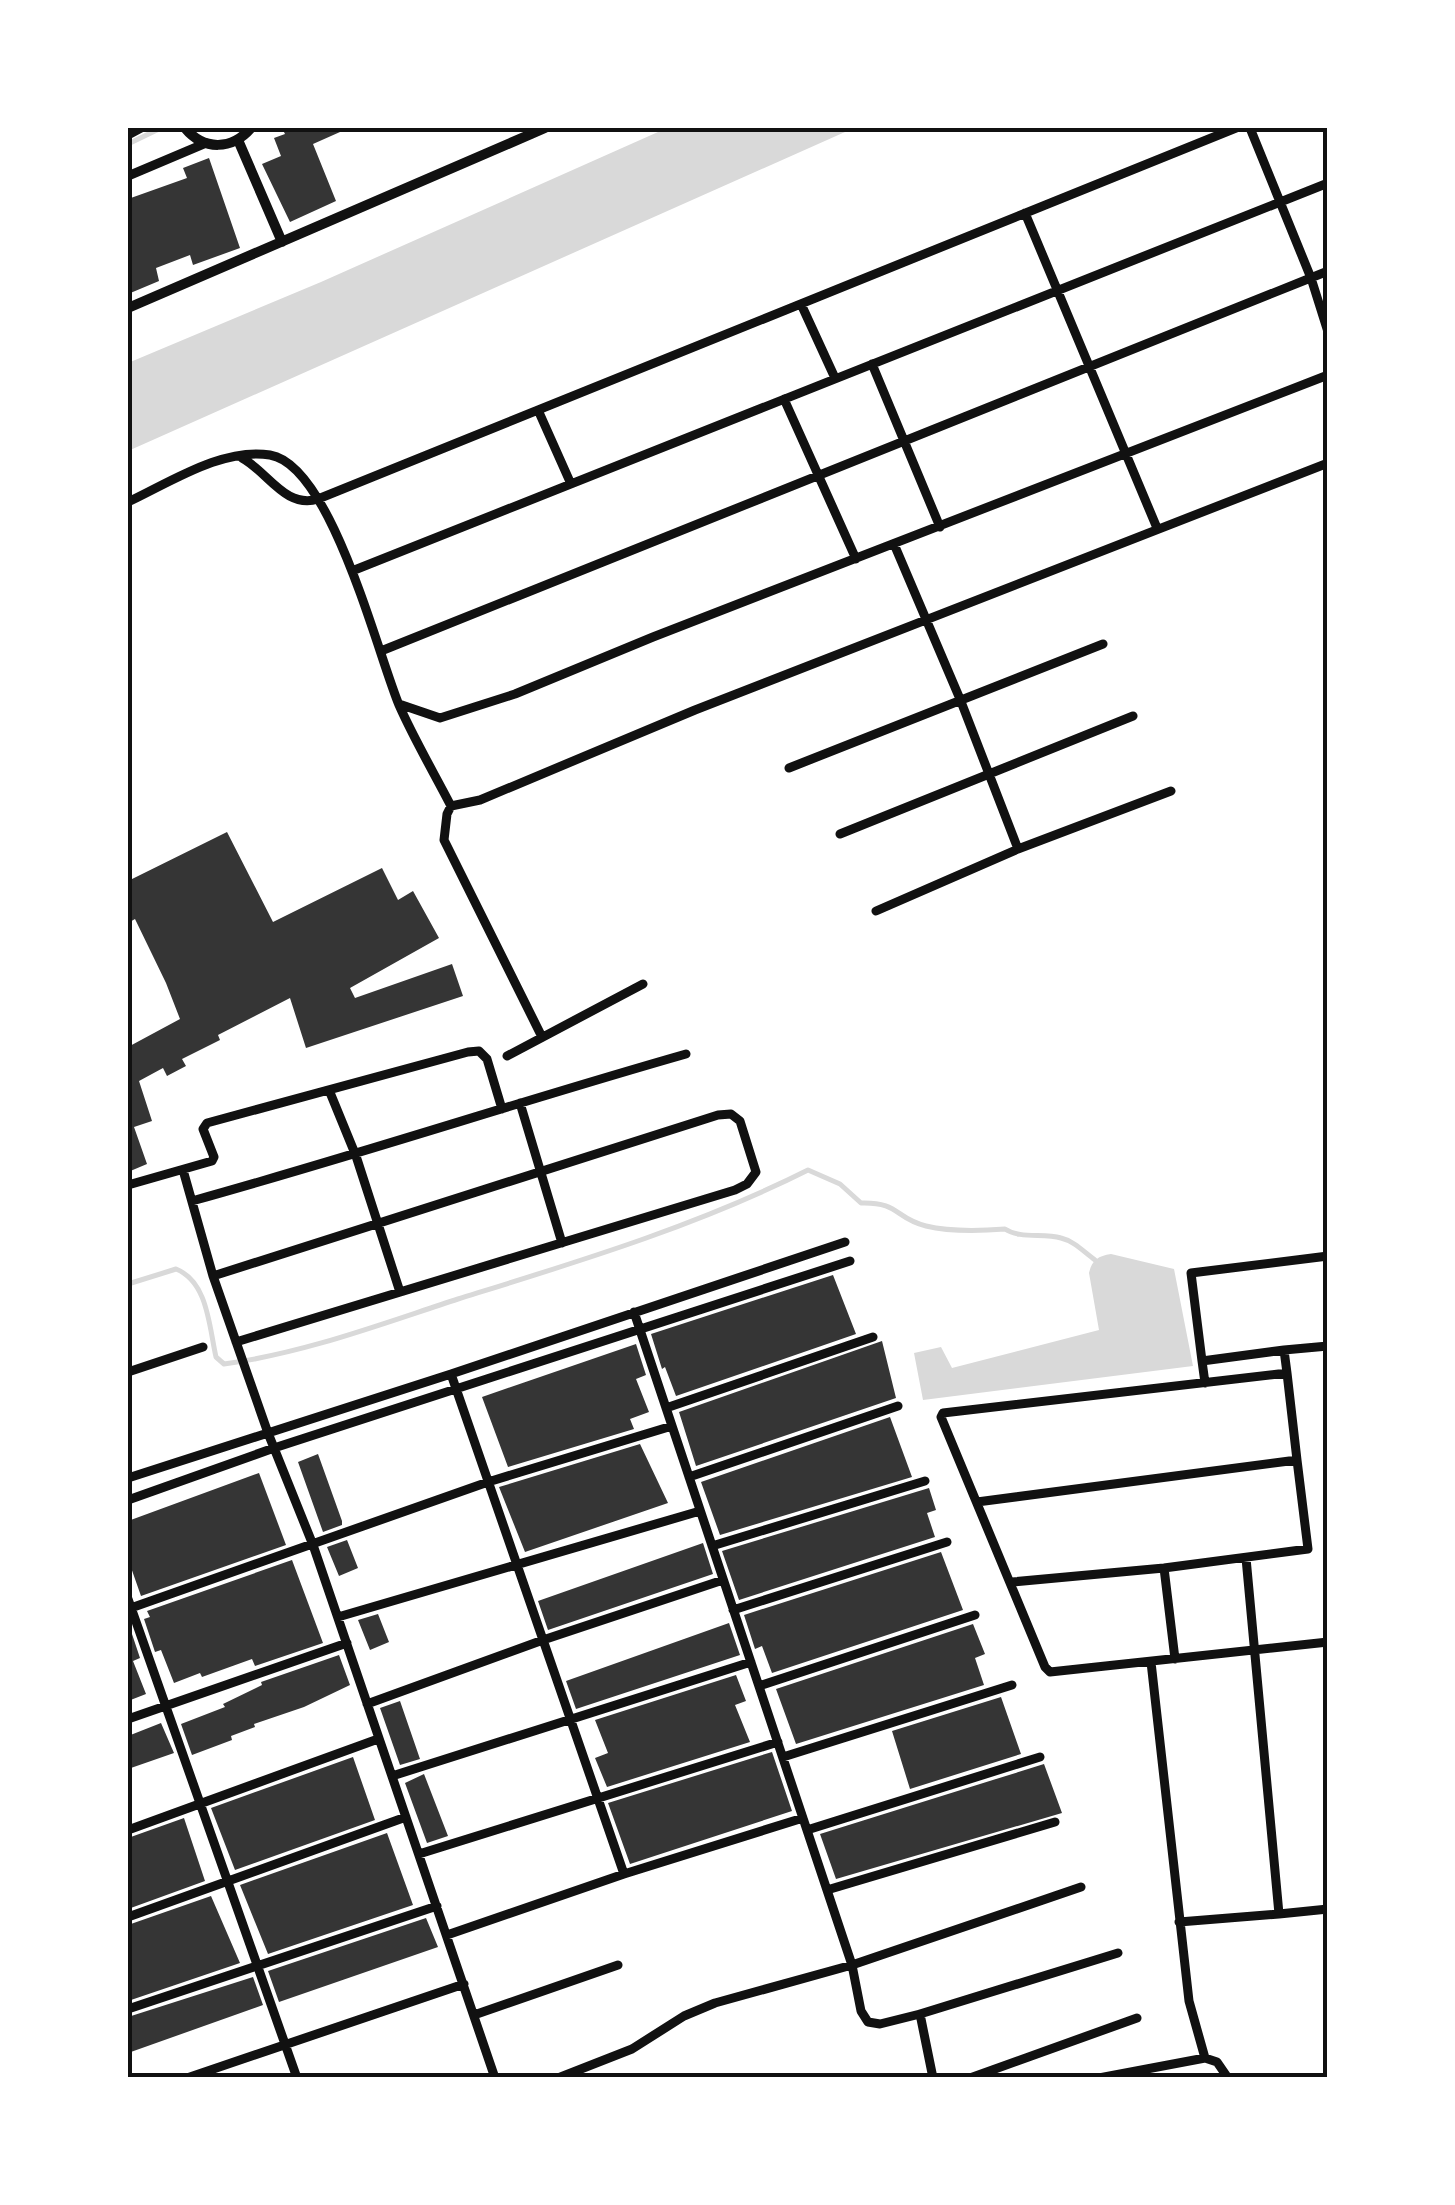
<svg xmlns="http://www.w3.org/2000/svg" width="1455" height="2205" font-family="Montserrat,sans-serif">
  <style>
    .water { fill: #d9d9d9 }
    .lines { fill: none; stroke-linecap: round; stroke-linejoin: round }
    .stream { stroke: #d9d9d9; stroke-width: 5 }
    .building { fill: #353535 }
    .minor { stroke: #111; stroke-width: 9 }
    .tertiary { stroke: #111; stroke-width: 10 }
    .neatline { fill: none; stroke: #111; stroke-width: 4 }
  </style>
  <rect width="100%" height="100%" fill="#fff"/>
  <path class="water" d="M 667,128 L 854,128 L 128,451 L 128,363 L 321,282 Z
    M 1111,1254 L 1174,1269 L 1193,1366 L 923,1400 L 914,1353 L 941,1347 L 952,1368 L 1099,1330 L 1089,1273 C 1092,1260 1098,1256 1111,1254 Z"/>
  <g class="lines">
    <path class="stream" d="M 128,144 L 161,128
      M 128,1284 L 176,1269 C 208,1282 209,1326 216,1357 L 224,1364 C 305,1353 381,1324 458,1299 C 577,1262 697,1226 808,1170 L 840,1184 L 861,1203 C 900,1202 894,1218 926,1226 C 951,1232 980,1231 1005,1229 C 1020,1239 1043,1233 1061,1238 C 1074,1241 1084,1252 1095,1260"/>
  </g>
  <path class="building" d="M 282,128 L 349,128 L 313,144 L 336,201 L 290,222 L 262,164 L 281,156 L 274,138 L 285,134 Z
    M 209,158 L 240,248 L 193,265 L 190,255 L 156,268 L 159,281 L 128,294 L 128,199 L 187,178 L 183,168 Z
    M 227,832 L 273,922 L 382,868 L 398,900 L 413,891 L 439,938 L 350,988 L 355,998 L 452,964 L 463,996 L 306,1048 L 290,998 L 218,1035 L 220,1040 L 182,1059 L 186,1066 L 167,1076 L 163,1068 L 139,1081 L 152,1121 L 134,1127 L 147,1164 L 128,1172 L 128,1047 L 180,1019 L 166,983 L 135,919 L 128,923 L 128,881 Z
    M 833,1275 L 856,1334 L 676,1396 L 665,1367 L 662,1369 L 651,1334 Z
    M 882,1341 L 896,1398 L 696,1466 L 679,1412 Z
    M 636,1344 L 646,1375 L 636,1379 L 649,1412 L 630,1419 L 634,1429 L 508,1467 L 482,1397 Z
    M 890,1417 L 912,1477 L 720,1535 L 701,1482 Z
    M 640,1444 L 668,1503 L 525,1552 L 499,1487 Z
    M 318,1454 L 342,1521 L 342,1525 L 323,1532 L 298,1462 Z
    M 259,1473 L 286,1545 L 141,1596 L 128,1559 L 128,1521 Z
    M 929,1488 L 936,1510 L 927,1513 L 935,1537 L 739,1600 L 722,1551 Z
    M 347,1540 L 358,1568 L 339,1576 L 327,1547 Z
    M 703,1543 L 713,1574 L 548,1630 L 538,1601 Z
    M 941,1552 L 963,1610 L 772,1673 L 762,1646 L 755,1649 L 744,1615 Z
    M 292,1560 L 323,1643 L 255,1666 L 252,1659 L 202,1677 L 200,1673 L 174,1683 L 161,1650 L 155,1652 L 144,1619 L 150,1617 L 147,1611 Z
    M 378,1614 L 389,1642 L 370,1650 L 358,1620 Z
    M 729,1623 L 740,1655 L 576,1709 L 566,1681 Z
    M 973,1624 L 985,1654 L 975,1658 L 984,1685 L 796,1744 L 776,1689 Z
    M 129,1625 L 140,1658 L 133,1661 L 146,1694 L 128,1701 Z
    M 339,1655 L 350,1685 L 304,1707 L 254,1724 L 255,1727 L 231,1736 L 232,1740 L 192,1755 L 181,1724 L 225,1707 L 223,1704 L 262,1685 L 261,1682 Z
    M 736,1675 L 746,1701 L 735,1705 L 750,1742 L 607,1787 L 595,1758 L 608,1753 L 595,1720 Z
    M 1001,1697 L 1021,1754 L 910,1789 L 892,1731 Z
    M 400,1701 L 420,1759 L 400,1765 L 380,1708 Z
    M 161,1723 L 174,1753 L 128,1769 L 128,1736 Z
    M 772,1752 L 792,1811 L 630,1864 L 608,1803 Z
    M 353,1757 L 375,1820 L 235,1870 L 211,1808 Z
    M 1044,1764 L 1062,1813 L 836,1879 L 820,1834 Z
    M 424,1774 L 448,1836 L 427,1843 L 405,1783 Z
    M 184,1818 L 205,1881 L 128,1909 L 128,1838 Z
    M 387,1833 L 413,1905 L 268,1954 L 240,1885 Z
    M 211,1896 L 240,1963 L 128,2001 L 128,1925 Z
    M 426,1918 L 438,1947 L 279,2002 L 268,1971 Z
    M 253,1977 L 263,2005 L 128,2053 L 128,2017 Z"/>
  <g class="lines">
    <path class="minor" d="M 1250,128 L 1311,278 L 1328,332
      M 128,135 L 141,128
      M 128,176 L 206,143
      M 1025,213 L 1157,528
      M 801,304 L 835,378
      M 872,364 L 940,527
      M 784,399 L 856,559
      M 538,410 L 571,484
      M 242,458 C 268,472 285,509 318,499 L 1236,128
      M 128,502 C 169,483 223,447 270,455 C 331,465 377,652 399,705 C 414,739 434,773 451,806 L 480,800 L 695,710 L 1328,463
      M 894,544 L 960,699 L 1018,849
      M 352,571 L 1328,183
      M 381,651 L 1328,271
      M 399,704 L 440,718 L 515,694 L 653,637 L 1328,375
      M 789,768 L 1103,644
      M 451,806 L 447,814 L 444,840 L 542,1037
      M 840,834 L 1133,716
      M 876,911 L 1018,849 L 1171,791
      M 507,1056 L 643,984
      M 329,1090 L 356,1156 L 400,1292
      M 520,1103 L 562,1243
      M 183,1170 L 213,1276 L 268,1433 L 313,1545 L 495,2078
      M 128,1185 L 212,1161 L 214,1157 L 203,1129 L 207,1123 L 468,1052 L 479,1051 L 487,1059 L 502,1109
      M 192,1201 C 358,1155 521,1101 686,1054
      M 213,1276 L 718,1115 L 731,1114 L 740,1121 L 756,1172 L 747,1184 L 735,1190 L 236,1342
      M 634,1312 L 852,1965 L 861,2011 L 868,2022 L 880,2024 L 920,2014 L 1118,1953
      M 1328,1346 L 1284,1350 L 1287,1373 L 943,1413 L 941,1417 L 1045,1667 L 1050,1672 L 1328,1642
      M 1202,1361 L 1191,1273 L 1328,1256
      M 128,1372 L 203,1347
      M 1287,1373 L 1297,1460
      M 451,1374 L 624,1874
      M 1205,1383 L 1202,1361 L 1284,1350
      M 666,1408 L 873,1337
      M 689,1477 L 898,1406
      M 128,1478 L 451,1374 L 845,1242
      M 128,1500 L 274,1448 L 850,1261
      M 977,1502 L 1297,1460 L 1308,1549 L 1164,1568 L 1012,1582
      M 712,1546 L 925,1481
      M 1164,1568 L 1175,1659
      M 128,1599 L 297,2078
      M 128,1609 L 488,1482 L 672,1426
      M 733,1610 L 947,1542
      M 338,1617 L 700,1511
      M 1151,1662 L 1189,2001 L 1205,2058
      M 759,1686 L 975,1615
      M 367,1704 L 543,1640 L 723,1580
      M 128,1719 L 347,1643
      M 783,1757 L 1012,1685
      M 392,1776 L 751,1662
      M 128,1830 L 378,1739
      M 807,1830 L 1040,1757
      M 419,1854 L 778,1742
      M 827,1890 L 1055,1822
      M 1279,1914 L 1328,1909
      M 128,1917 L 406,1817
      M 1179,1922 L 1279,1914 L 1246,1558
      M 447,1935 L 624,1874 L 803,1818
      M 128,2009 L 437,1906
      M 920,2014 L 933,2078
      M 474,2015 L 618,1965
      M 187,2078 L 464,1984
      M 558,2078 L 632,2049 L 684,2016 L 715,2003 L 852,1965 L 1081,1887
      M 970,2078 L 1137,2018
      M 1099,2078 L 1205,2058 L 1217,2062 L 1228,2078"/>
    <path class="tertiary" d="M 185,128 C 204,151 232,150 251,128
      M 238,140 L 282,242
      M 128,308 L 545,128"/>
  </g>
  <rect width="1455" height="2205" fill="none" stroke="#ffffff" stroke-width="260"/>
  <rect x="130" y="130" width="1195" height="1945" class="neatline"/>
</svg>
